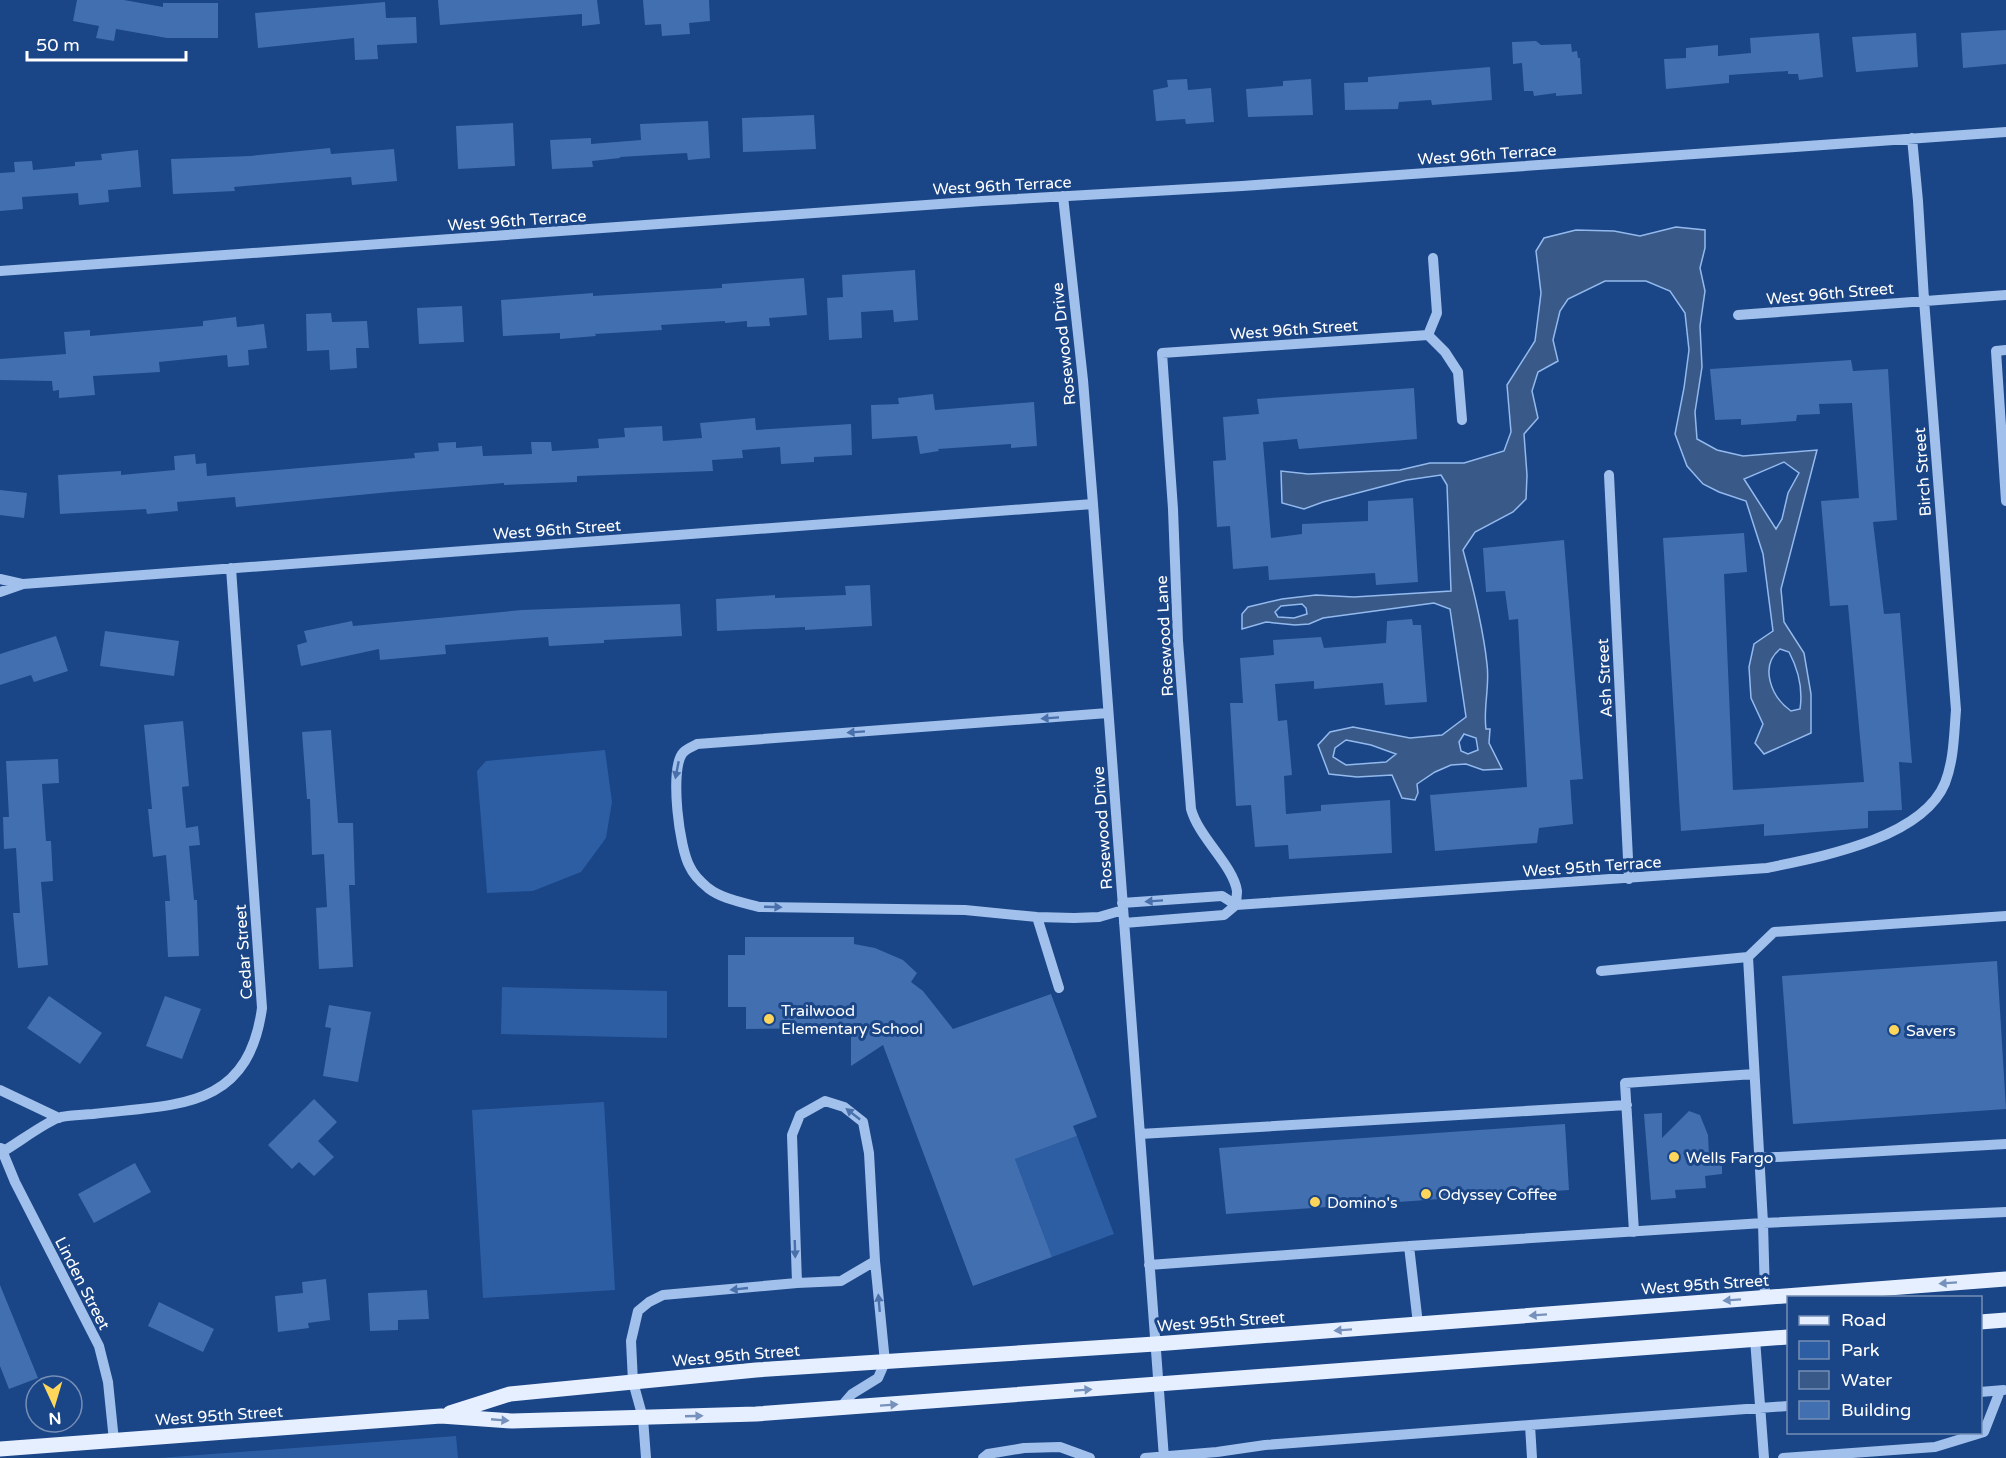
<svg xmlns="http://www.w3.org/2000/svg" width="2006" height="1458" font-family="'Varela Round',sans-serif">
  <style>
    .green { fill: #2d5ea4 }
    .water { fill: #395989; stroke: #93baee; stroke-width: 1.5; fill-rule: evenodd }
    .building { fill: #426faf }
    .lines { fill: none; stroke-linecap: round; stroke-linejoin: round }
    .minor { stroke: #a1c0ec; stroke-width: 10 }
    .major { stroke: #e6efff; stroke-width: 15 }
    .oneway { fill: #4970aa }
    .oneway2 { fill: #7692bc }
    .poi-dot { fill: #fed65c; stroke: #1a4586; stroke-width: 2 }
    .labels { text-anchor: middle; stroke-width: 6; stroke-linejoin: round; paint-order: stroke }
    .street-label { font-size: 16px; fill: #fff; stroke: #1a4586 }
    .poi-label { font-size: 16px; fill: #fff; stroke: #1a4586; text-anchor: start }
  </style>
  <rect width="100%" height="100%" fill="#1a4586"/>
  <path class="green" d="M 605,750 L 612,802 L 606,838 L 581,872 L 533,891 L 487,893 L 477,771 L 486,761 Z
    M 502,987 L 667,991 L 667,1038 L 501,1034 Z
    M 604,1102 L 615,1290 L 483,1298 L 472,1110 Z
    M 1077,1136 L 1114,1234 L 1052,1257 L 1015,1159 Z
    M 456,1436 L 458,1458 L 159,1458 Z"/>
  <path class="water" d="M 1676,227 L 1705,230 L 1705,248 L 1700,268 L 1705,291 L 1700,326 L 1702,367 L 1695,412 L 1697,439 L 1717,450 L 1743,456 L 1817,450 L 1781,589 L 1784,622 L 1804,653 L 1811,694 L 1811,733 L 1764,754 L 1755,743 L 1763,724 L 1751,698 L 1749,667 L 1754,644 L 1773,631 L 1763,554 L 1746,501 L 1719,492 L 1703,484 L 1687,466 L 1675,434 L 1684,388 L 1689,350 L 1685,313 L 1670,291 L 1646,281 L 1605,281 L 1568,299 L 1560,311 L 1553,340 L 1558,361 L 1538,372 L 1532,391 L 1538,418 L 1524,434 L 1527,475 L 1526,499 L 1513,512 L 1475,532 L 1463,550 C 1473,587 1483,626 1487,664 C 1490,686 1483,708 1486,729 L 1490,729 L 1489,743 L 1502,769 L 1483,770 L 1466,764 L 1451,765 L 1435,772 L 1417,784 L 1418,793 L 1415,800 L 1402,798 L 1392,775 L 1357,777 L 1329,774 L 1318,745 L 1330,732 L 1353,727 L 1410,738 L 1442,735 L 1466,717 L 1450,609 L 1434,603 L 1323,618 L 1309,624 L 1295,625 L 1266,622 L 1242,629 L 1242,614 L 1248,607 L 1282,599 L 1316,595 L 1354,597 L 1451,591 L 1447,485 L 1441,475 L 1407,480 L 1323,502 L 1304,509 L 1282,503 L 1281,471 L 1308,474 L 1400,470 L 1430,463 L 1464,463 L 1504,451 L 1511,432 L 1507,385 L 1535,341 L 1541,293 L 1536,251 L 1544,238 L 1576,230 L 1614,231 L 1640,236 ZM 1784,462 L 1799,473 L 1788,493 L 1782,519 L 1776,529 L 1744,479 ZM 1302,604 L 1306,608 L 1307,614 L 1294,618 L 1278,617 L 1275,612 L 1281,606 ZM 1780,649 L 1789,652 C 1798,669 1803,689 1800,709 L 1791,711 C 1771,697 1759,666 1780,649 ZM 1464,734 L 1476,738 L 1478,750 L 1468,754 L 1461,751 L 1459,742 ZM 1346,740 L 1371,745 L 1396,754 L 1386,762 L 1346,765 L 1333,757 L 1335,748 Z"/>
  <path class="building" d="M 77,0 L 124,0 L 163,7 L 163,3 L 218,3 L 218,38 L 167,38 L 116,29 L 114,41 L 96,38 L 99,26 L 73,21 Z
    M 438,0 L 597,0 L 600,24 L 582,26 L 582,14 L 440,25 Z
    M 643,0 L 709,0 L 710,21 L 689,23 L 690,34 L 662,36 L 661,24 L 645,25 Z
    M 385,2 L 386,18 L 416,17 L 417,43 L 377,45 L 378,59 L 355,60 L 354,38 L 258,48 L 255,13 Z
    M 2006,30 L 2006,64 L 1963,68 L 1961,33 Z
    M 1819,33 L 1823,77 L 1799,80 L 1798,74 L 1788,74 L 1788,71 L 1729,75 L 1729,83 L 1666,89 L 1664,59 L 1686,58 L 1686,48 L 1718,45 L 1718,56 L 1751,53 L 1750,38 Z
    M 1916,33 L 1918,67 L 1856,72 L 1852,37 Z
    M 1536,41 L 1541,45 L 1571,44 L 1572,52 L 1577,51 L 1578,58 L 1580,58 L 1582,94 L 1556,96 L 1556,93 L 1534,96 L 1533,91 L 1524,91 L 1522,63 L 1513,64 L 1512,42 Z
    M 1490,67 L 1492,100 L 1432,105 L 1431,100 L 1399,102 L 1398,109 L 1345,110 L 1344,83 L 1368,82 L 1368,77 Z
    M 1187,79 L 1188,90 L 1211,88 L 1214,122 L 1186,124 L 1185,119 L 1156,121 L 1153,90 L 1168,87 L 1167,80 Z
    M 1311,79 L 1313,115 L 1248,117 L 1246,89 L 1283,86 L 1283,81 Z
    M 814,115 L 816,149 L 743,152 L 742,118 Z
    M 708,121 L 710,158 L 688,160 L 687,153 L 620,157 L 620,158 L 592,161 L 593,167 L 552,169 L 550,140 L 591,138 L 591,144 L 641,140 L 640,124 Z
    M 513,123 L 515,166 L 458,169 L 456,126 Z
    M 330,148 L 331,154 L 394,149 L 397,181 L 352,185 L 351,177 L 234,187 L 235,191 L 173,194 L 171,159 L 250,156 Z
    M 138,150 L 141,187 L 108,190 L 109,202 L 79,205 L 78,193 L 22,197 L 23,209 L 0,211 L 0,173 L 15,172 L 14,162 L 32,161 L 33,170 L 75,166 L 75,162 L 102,160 L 101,154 Z
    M 915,270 L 918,320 L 894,322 L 893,310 L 861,312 L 862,338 L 829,340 L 827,298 L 843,297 L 842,275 Z
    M 804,278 L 807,315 L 769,318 L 770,326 L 747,327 L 747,321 L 725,323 L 725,321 L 661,325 L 662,330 L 595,334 L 596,336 L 560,339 L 560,333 L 503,336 L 501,300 L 593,293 L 593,296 L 722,288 L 722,284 Z
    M 462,306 L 464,342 L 419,344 L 417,308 Z
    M 331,313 L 332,322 L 367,321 L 369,348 L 356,348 L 357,368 L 330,370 L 329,350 L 307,351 L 306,314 Z
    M 236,317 L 237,327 L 264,324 L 267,348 L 248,350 L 249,365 L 228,367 L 227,355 L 159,362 L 160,372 L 93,376 L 95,395 L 59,398 L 59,390 L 53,391 L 52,381 L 0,380 L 0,359 L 66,354 L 64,332 L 90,330 L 90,336 L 203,326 L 203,321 Z
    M 1851,360 L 1853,371 L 1888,369 L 1897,520 L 1873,522 L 1884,614 L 1900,613 L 1912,763 L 1899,762 L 1902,810 L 1868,811 L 1868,828 L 1764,836 L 1764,824 L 1681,831 L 1663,538 L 1744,533 L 1747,572 L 1724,574 L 1733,790 L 1864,782 L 1848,605 L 1830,606 L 1821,501 L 1859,498 L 1852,403 L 1819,404 L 1820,414 L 1797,415 L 1796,421 L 1741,425 L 1741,419 L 1715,420 L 1710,369 Z
    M 1414,388 L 1417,439 L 1299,449 L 1297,439 L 1263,442 L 1271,538 L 1302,534 L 1302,524 L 1368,521 L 1368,501 L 1413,498 L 1418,582 L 1376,585 L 1375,573 L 1269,580 L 1268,566 L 1233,569 L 1230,526 L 1217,527 L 1213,461 L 1226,460 L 1223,417 L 1259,414 L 1257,399 Z
    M 933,394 L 935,410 L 1034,402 L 1037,446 L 1011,448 L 1011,444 L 938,449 L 939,451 L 920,454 L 917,436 L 872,439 L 871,405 L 899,404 L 898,398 Z
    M 755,418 L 756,430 L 851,424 L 852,455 L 814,457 L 814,462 L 781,464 L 780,447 L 742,450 L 743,458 L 712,460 L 713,471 L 577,476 L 577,482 L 504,485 L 504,483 L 390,492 L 236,507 L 235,497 L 177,502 L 178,511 L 147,514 L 146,509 L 60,514 L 58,475 L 121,471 L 121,475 L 175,470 L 174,456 L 195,454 L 196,464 L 206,463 L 207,476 L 415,458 L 414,453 L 439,451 L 438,443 L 456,442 L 456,448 L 482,446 L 483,456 L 532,454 L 531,442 L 551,442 L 552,451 L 599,448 L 598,439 L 625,437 L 624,428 L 662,426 L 663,441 L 702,438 L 700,423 Z
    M 0,490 L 27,493 L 24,518 L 0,515 Z
    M 1564,540 L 1583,779 L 1570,780 L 1573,824 L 1539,828 L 1537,843 L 1435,851 L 1430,795 L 1527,787 L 1518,619 L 1509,620 L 1505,591 L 1486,592 L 1483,548 Z
    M 870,585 L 872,626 L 805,630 L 805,627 L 717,631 L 716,599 L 775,595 L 775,598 L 846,595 L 845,586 Z
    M 680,604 L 682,636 L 604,640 L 604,643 L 549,646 L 548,637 L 445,645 L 446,654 L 380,660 L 379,649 L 301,666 L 297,645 L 307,642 L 304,631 L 352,621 L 353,626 L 522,610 Z
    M 1412,619 L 1413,625 L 1421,625 L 1427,702 L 1385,705 L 1383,683 L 1314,689 L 1314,681 L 1275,684 L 1278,721 L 1287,720 L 1292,775 L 1284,776 L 1286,814 L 1321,811 L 1321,805 L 1390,800 L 1392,853 L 1289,859 L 1288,845 L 1255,847 L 1251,805 L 1236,806 L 1230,703 L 1243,703 L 1240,658 L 1274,655 L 1273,640 L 1321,637 L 1324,648 L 1386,643 L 1387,621 Z
    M 105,631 L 179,641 L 174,676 L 100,666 Z
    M 56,636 L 68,671 L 34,682 L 31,675 L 0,685 L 0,654 Z
    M 183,721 L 189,786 L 182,787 L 186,828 L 198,826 L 200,845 L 189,846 L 194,900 L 197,900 L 199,956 L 168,957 L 165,901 L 170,901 L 166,855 L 153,857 L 148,809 L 152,809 L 144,725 Z
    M 331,730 L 338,823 L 353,823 L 355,885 L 349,885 L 353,967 L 319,969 L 316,908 L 327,907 L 324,854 L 312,855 L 310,799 L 307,799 L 302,732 Z
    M 58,759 L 59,783 L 42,784 L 46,841 L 51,841 L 53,881 L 41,882 L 48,965 L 18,968 L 13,913 L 20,913 L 16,848 L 4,849 L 3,817 L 9,817 L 6,761 Z
    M 745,937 L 854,937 L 854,944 L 875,948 L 903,960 L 917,973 L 911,982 L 923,991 L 953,1029 L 1051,994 L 1097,1117 L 1073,1126 L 1077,1136 L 1015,1159 L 1052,1257 L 973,1286 L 883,1045 L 851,1066 L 851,1028 L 746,1029 L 746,1007 L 728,1007 L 728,955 L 745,955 Z
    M 1997,961 L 2006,1109 L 1793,1124 L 1782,976 Z
    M 49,996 L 102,1033 L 80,1064 L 27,1028 Z
    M 165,996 L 201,1009 L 182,1059 L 146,1046 Z
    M 329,1005 L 371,1012 L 358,1082 L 323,1076 L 331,1028 L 325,1027 Z
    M 314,1099 L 337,1122 L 318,1141 L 334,1157 L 314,1176 L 299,1162 L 292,1169 L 268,1145 Z
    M 1689,1111 L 1700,1115 L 1708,1135 L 1709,1155 L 1722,1162 L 1722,1174 L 1705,1176 L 1706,1188 L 1675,1190 L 1676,1198 L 1651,1200 L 1644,1114 L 1662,1113 L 1662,1138 Z
    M 1565,1124 L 1569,1190 L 1226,1214 L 1219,1148 Z
    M 135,1163 L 151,1192 L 94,1223 L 78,1194 Z
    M 326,1279 L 330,1320 L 308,1323 L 309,1328 L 278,1332 L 275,1296 L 303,1293 L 302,1282 Z
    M 0,1285 L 38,1378 L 9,1389 L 0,1366 Z
    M 427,1290 L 429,1319 L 398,1320 L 398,1330 L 370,1331 L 368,1293 Z
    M 159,1302 L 214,1329 L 203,1352 L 148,1326 Z"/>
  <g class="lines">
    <path class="minor" d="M 1063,196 L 1083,380 L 1093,504 L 1164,1458
      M 0,271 L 982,201 L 1242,186 L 2006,132
      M 1738,315 L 2006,295
      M 1428,335 L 1445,352 L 1458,372 L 1462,420
      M 1428,335 L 1437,313 L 1433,258
      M 2006,350 L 1996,351 L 2006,501
      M 1609,475 L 1629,879
      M 0,579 L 22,584
      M 0,592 L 23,584 L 1093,504
      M 1108,713 L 697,744 C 692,747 685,749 682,754 C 670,772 679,848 690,867 C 693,874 702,883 708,888 C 722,899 742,902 759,907 L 965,910 L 1037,917 L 1074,918 L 1099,917 L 1123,910
      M 1122,903 L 1222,896 L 1236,905 L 1767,868 C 1819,857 1922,839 1945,783 C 1954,760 1954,734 1956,710 L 1924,300 L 1918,201 L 1912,138
      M 1236,905 C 1236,900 1237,895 1237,891 C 1233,865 1199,838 1191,809 L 1178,641 L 1173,509 L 1162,353 L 1428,335
      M 1037,917 L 1059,988
      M 1124,923 L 1224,915 L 1236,905
      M 1748,957 L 1774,932 L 2006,916
      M 0,1090 L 59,1118
      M 1140,1134 L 1627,1105
      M 1,1148 L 15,1182 L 99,1346 L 108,1382 L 114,1441
      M 2,1152 C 15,1145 48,1120 61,1117 C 71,1115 82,1115 93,1114 C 175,1104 248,1111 262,1008 L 231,568
      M 1759,1158 L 2006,1144
      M 1634,1232 L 1625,1083 L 1754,1074
      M 1149,1265 L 1409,1246
      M 797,1283 L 792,1135 L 800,1115 L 825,1101 L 844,1107 L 863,1122 L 869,1153 L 875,1261 L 885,1362 L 878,1378 L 852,1394 L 839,1409
      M 1765,1297 L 1763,1223 L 2006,1212
      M 1418,1324 L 1409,1246 L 1763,1223 L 1748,957 L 1601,971
      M 1755,1339 L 1764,1458
      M 1980,1392 L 2004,1390
      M 646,1458 L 643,1418 L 633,1382 L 631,1341 L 638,1311 L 649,1302 L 663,1295 L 797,1283 L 841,1281 L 875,1261
      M 983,1458 L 988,1454 L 1024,1448 L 1060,1447 L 1090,1458
      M 1145,1458 L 1217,1452 L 1265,1445 L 1530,1425
      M 1532,1458 L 1530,1425 L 1788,1406
      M 1783,1458 L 1935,1447 L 1984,1432 L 2000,1391"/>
    <path class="major" d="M 1980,1322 L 2006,1320
      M 450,1413 L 510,1394 L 756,1370 L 1155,1344 L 2006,1279
      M 0,1449 L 441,1416 L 512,1421 L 756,1414 L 1788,1337"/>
  </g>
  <defs><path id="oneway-solid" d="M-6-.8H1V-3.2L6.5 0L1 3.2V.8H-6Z" transform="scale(1.5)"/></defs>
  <g class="oneway">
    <use href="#oneway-solid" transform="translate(1050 718) rotate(176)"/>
    <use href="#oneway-solid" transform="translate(856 732) rotate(176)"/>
    <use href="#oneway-solid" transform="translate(677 770) rotate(101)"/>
    <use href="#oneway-solid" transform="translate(1154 901) rotate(176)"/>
    <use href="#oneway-solid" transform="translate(773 907) rotate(2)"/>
    <use href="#oneway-solid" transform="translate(853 1114) rotate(-142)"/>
    <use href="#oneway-solid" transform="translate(795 1249) rotate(88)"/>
    <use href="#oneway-solid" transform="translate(739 1289) rotate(174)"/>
    <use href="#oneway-solid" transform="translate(879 1303) rotate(-95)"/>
  </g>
  <g class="oneway2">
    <use href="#oneway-solid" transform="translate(1948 1283) rotate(176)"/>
    <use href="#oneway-solid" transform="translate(1732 1300) rotate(176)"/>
    <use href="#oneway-solid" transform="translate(1538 1315) rotate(176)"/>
    <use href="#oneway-solid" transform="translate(1343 1330) rotate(176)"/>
    <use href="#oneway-solid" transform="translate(1083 1390) rotate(-4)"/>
    <use href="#oneway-solid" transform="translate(889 1405) rotate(-4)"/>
    <use href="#oneway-solid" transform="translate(694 1416) rotate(-2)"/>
    <use href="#oneway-solid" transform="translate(500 1420) rotate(5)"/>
  </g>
  <g class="poi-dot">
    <circle cx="769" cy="1019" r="6"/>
    <circle cx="1894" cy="1030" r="6"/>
    <circle cx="1674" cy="1157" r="6"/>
    <circle cx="1426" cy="1194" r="6"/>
    <circle cx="1315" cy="1202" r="6"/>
  </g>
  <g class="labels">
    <g class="street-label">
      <text transform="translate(1487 154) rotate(-4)" y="6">West 96th Terrace</text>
      <text transform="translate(1002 185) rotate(-3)" y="6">West 96th Terrace</text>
      <text transform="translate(517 220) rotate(-4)" y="6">West 96th Terrace</text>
      <text transform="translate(1830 293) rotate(-5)" y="6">West 96th Street</text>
      <text transform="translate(1294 329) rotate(-4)" y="6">West 96th Street</text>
      <text transform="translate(1063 344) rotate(-96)" y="6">Rosewood Drive</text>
      <text transform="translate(1922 472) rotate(-94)" y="6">Birch Street</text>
      <text transform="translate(557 529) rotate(-4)" y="6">West 96th Street</text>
      <text transform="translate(1164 636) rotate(-93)" y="6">Rosewood Lane</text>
      <text transform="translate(1604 678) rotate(-93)" y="6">Ash Street</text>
      <text transform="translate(1102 828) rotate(-94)" y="6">Rosewood Drive</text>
      <text transform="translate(1592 866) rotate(-4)" y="6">West 95th Terrace</text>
      <text transform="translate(243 952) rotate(-94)" y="6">Cedar Street</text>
      <text transform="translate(83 1283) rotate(63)" y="6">Linden Street</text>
      <text transform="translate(1705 1284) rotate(-4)" y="6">West 95th Street</text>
      <text transform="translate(1221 1321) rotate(-4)" y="6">West 95th Street</text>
      <text transform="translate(736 1355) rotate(-5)" y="6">West 95th Street</text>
      <text transform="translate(219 1415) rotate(-4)" y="6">West 95th Street</text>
    </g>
    <g class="poi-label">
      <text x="781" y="1016">Trailwood<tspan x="781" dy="18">Elementary School</tspan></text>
      <text x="1906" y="1036">Savers</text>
      <text x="1686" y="1163">Wells Fargo</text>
      <text x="1438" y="1200">Odyssey Coffee</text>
      <text x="1327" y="1208">Domino's</text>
    </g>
  </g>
  <rect x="1787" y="1296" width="195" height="138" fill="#1a4586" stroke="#768fb6" stroke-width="1.5"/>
  <rect x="1799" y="1316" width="30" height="9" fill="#e6efff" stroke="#768fb6" stroke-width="1.5"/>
  <text x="1841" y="1326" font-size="18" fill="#ffffff">Road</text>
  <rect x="1799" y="1341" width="30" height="18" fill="#2d5ea4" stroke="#768fb6" stroke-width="1.5"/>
  <text x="1841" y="1356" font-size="18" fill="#ffffff">Park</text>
  <rect x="1799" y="1371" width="30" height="18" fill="#395989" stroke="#768fb6" stroke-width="1.5"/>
  <text x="1841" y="1386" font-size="18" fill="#ffffff">Water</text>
  <rect x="1799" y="1401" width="30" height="18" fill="#426faf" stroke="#768fb6" stroke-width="1.5"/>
  <text x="1841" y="1416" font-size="18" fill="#ffffff">Building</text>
  <g transform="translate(54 1404) rotate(176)"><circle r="28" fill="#1a4586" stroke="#768fb6" stroke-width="1.5"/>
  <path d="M0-4.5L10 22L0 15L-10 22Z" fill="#fed65c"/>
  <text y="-9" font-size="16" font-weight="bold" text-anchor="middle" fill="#ffffff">N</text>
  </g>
  <path d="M27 51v9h159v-9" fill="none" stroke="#ffffff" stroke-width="3"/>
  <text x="36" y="51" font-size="18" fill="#ffffff" stroke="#1a4586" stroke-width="4.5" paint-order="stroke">50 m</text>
</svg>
